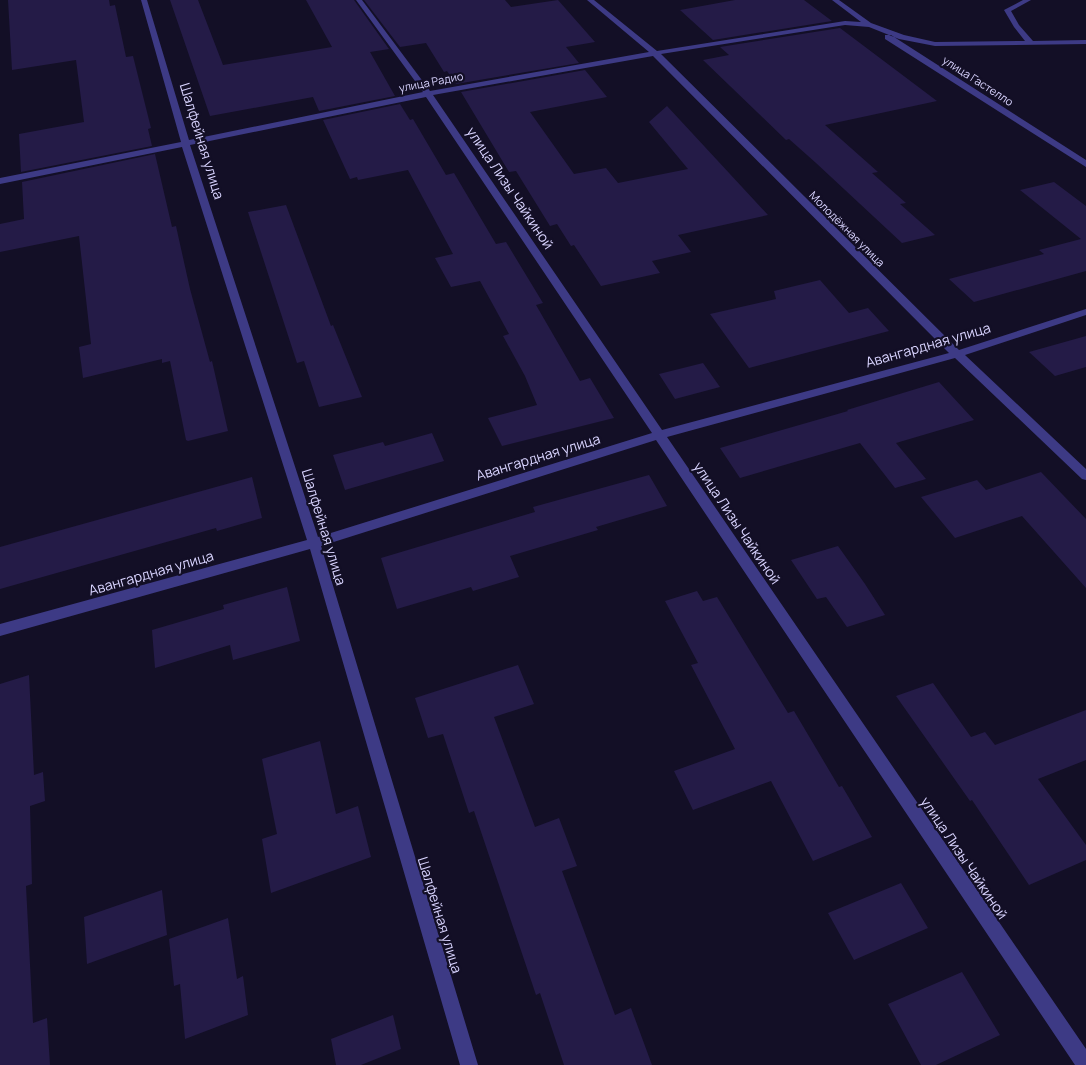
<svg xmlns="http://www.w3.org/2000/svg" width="1086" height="1065" font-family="Manrope,sans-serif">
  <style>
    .building { fill: #241b47 }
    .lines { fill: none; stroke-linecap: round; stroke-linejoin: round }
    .minor { fill: #3d3a85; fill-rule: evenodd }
    .labels { text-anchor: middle; stroke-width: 4.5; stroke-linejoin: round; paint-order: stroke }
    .far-street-label { font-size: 11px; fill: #d9d4ff; stroke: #130f26 }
    .street-label { font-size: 14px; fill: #d9d4ff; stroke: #130f26 }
  </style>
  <rect width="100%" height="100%" fill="#130f26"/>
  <path class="building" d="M 8,0 L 109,0 L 110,6 L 115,5 L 126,57 L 133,56 L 151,128 L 148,129 L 152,146 L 21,172 L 19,134 L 84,122 L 76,60 L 12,70 Z
    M 170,0 L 198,0 L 223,65 L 332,47 L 306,0 L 354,0 L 389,49 L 370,52 L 395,96 L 319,111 L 313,97 L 210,116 Z
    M 364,0 L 505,0 L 511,7 L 558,0 L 595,42 L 566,47 L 579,63 L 456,84 L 447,71 L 444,72 L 426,43 L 400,47 Z
    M 735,0 L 804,0 L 832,21 L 713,40 L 680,10 Z
    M 840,28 L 937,101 L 825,125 L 878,172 L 872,173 L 906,203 L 900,204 L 935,235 L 902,243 L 816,163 L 789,139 L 786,140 L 703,60 L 729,55 L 720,47 Z
    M 585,70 L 607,97 L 530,112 L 574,174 L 606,168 L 618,183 L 688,169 L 649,122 L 667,106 L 768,215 L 678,235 L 691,252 L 652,261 L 660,273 L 601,286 L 574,245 L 571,246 L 557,224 L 550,226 L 516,171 L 509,172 L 461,92 Z
    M 400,104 L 410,120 L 413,119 L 446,175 L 454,173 L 496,244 L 506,242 L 543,303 L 536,305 L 580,381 L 590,378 L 614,418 L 502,446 L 488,418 L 537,405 L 525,376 L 503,336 L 509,334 L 480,281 L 451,287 L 435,258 L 453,254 L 408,170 L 358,180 L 357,177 L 350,179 L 323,120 Z
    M 155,154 L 172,227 L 176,226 L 190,289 L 210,362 L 212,361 L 228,431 L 188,441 L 186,440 L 170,361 L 162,363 L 162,359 L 83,378 L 79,347 L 91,344 L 79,236 L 0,252 L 0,224 L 24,219 L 22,182 Z
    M 1054,182 L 1086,206 L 1086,271 L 974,302 L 949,279 L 1044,254 L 1039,250 L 1081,239 L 1020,190 Z
    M 286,205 L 331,326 L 333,325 L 362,397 L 319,407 L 304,361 L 297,363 L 248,212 Z
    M 820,280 L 849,313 L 868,308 L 889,331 L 749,368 L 710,314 L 776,299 L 774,291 Z
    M 1086,336 L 1086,367 L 1055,376 L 1029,352 Z
    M 703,363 L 720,387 L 675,399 L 659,374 Z
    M 939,382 L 974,420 L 896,443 L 926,479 L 895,488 L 860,443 L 740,478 L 720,448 L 848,411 L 847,410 Z
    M 432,433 L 444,461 L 345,490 L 333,455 L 383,442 L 385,446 Z
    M 1041,472 L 1086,519 L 1086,588 L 1022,516 L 955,538 L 921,497 L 977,480 L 986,490 Z
    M 649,475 L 667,506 L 596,527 L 598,530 L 510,556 L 519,577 L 473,591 L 471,587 L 397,609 L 381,558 L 535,512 L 533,507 Z
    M 252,477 L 262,518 L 217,531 L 216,528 L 0,589 L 0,547 Z
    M 838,546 L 865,584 L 885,615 L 847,627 L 826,597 L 817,599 L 791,560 Z
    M 287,587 L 300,641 L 233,660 L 230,645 L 155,668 L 152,630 L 224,609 L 223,605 Z
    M 697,591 L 703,601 L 717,597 L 788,713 L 794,711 L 839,787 L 842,786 L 872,837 L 813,861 L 771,781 L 693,810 L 674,771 L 735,749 L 691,665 L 698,663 L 665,601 Z
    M 518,665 L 534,704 L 494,717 L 535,827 L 559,818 L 577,866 L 562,871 L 615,1015 L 631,1008 L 652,1065 L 564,1065 L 540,993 L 536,995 L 474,811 L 469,813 L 443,734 L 428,738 L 415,698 Z
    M 29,675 L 34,775 L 43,772 L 45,801 L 30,806 L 32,884 L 26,886 L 33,1023 L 47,1018 L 50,1065 L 0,1065 L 0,684 Z
    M 933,683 L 971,737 L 985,732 L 995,745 L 1086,710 L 1086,760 L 1038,779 L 1086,845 L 1086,860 L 1029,885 L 972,800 L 970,801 L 896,696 Z
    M 320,741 L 336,814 L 358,806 L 371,857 L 271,893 L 262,839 L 277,834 L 262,759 Z
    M 901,883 L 928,928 L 854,960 L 828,913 Z
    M 162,890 L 167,935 L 87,964 L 84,917 Z
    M 228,918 L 237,979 L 243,976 L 248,1015 L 185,1039 L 180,984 L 174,986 L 169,939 Z
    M 962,972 L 1000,1035 L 936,1065 L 921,1065 L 888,1004 Z
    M 393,1015 L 401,1049 L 361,1065 L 336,1065 L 331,1039 Z"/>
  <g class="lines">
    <path class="minor" d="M 141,0 L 147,0 L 189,140 L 423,92 L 356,0 L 362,0 L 430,91 L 649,52 L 587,0 L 594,0 L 657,51 L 845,21 L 861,22 L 832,0 L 839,0 L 871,23 L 904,35 L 935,42 L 1025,41 L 1014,27 L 1004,10 L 1023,0 L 1031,0 L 1011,11 L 1019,25 L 1033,41 L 1086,40 L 1086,44 L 935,46 L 899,39 L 869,27 L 845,25 L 661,54 L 959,350 L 1086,309 L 1086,315 L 965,355 L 1086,469 L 1086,480 L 1082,479 L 955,358 L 667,437 L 1086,1049 L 1086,1065 L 1075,1065 L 656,440 L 321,546 L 478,1065 L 460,1065 L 310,549 L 0,636 L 0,624 L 307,540 L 182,147 L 0,184 L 0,178 L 181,142 ZM 653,56 L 949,353 L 662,430 L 433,95 ZM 426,97 L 652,433 L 318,537 L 190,145 Z
      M 885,35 L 891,35 L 1086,160 L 1086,167 L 885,39 Z"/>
  </g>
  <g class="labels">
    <g class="far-street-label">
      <text transform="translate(978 81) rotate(33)" y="4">улица Гастелло</text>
      <text transform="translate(431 82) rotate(-11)" y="4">улица Радио</text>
      <text transform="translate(847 229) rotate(45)" y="4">Молодёжная улица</text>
    </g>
    <g class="street-label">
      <text transform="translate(202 141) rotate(73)" y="5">Шалфейная улица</text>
      <text transform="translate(510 188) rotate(56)" y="5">улица Лизы Чайкиной</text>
      <text transform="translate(928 345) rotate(-16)" y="5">Авангардная улица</text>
      <text transform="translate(538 457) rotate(-17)" y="5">Авангардная улица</text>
      <text transform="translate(737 523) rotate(56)" y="5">улица Лизы Чайкиной</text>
      <text transform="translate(324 527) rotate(73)" y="5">Шалфейная улица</text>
      <text transform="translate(151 573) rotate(-16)" y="5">Авангардная улица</text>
      <text transform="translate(964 858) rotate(56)" y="5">улица Лизы Чайкиной</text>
      <text transform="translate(440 915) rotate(73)" y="5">Шалфейная улица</text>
    </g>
  </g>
</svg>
